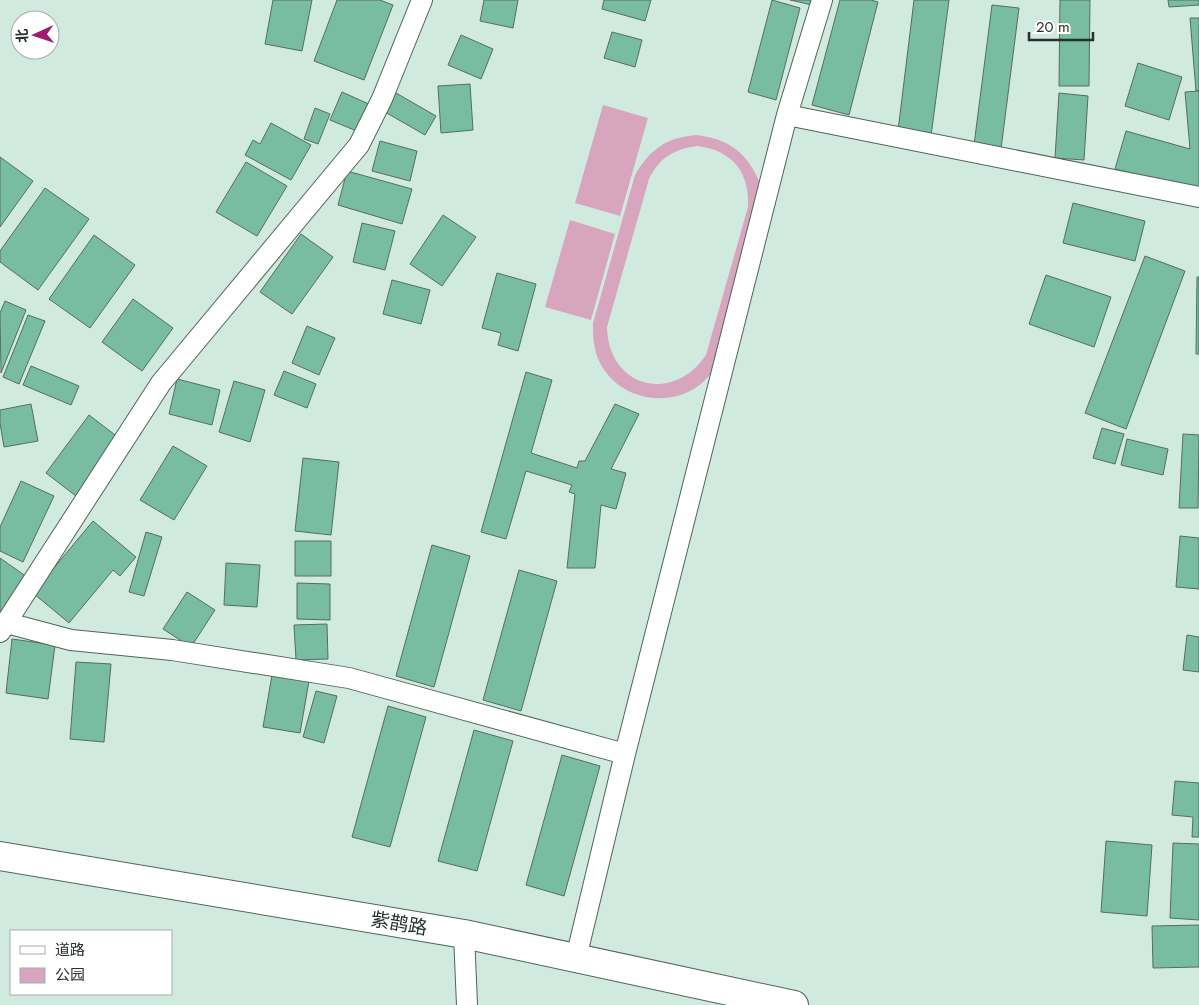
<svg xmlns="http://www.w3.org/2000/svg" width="1199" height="1005" font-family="Jost,'Noto Sans SC',sans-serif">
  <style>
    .green { fill: #d8a5bf; fill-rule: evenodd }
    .building { fill: #78bda1; stroke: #566c63 }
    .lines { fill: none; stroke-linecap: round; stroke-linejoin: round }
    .street-casing { stroke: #4f655b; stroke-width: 22 }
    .secondary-casing { stroke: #4f655b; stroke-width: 30 }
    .street { stroke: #fff; stroke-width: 20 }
    .secondary { stroke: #fff; stroke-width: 28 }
    .labels { text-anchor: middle; stroke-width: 4; stroke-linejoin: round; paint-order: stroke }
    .street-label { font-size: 19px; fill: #26302c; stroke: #fff }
  </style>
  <rect width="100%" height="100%" fill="#d1eadf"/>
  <path class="green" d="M 603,105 L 648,118 L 620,216 L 575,203 Z
    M 696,135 C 729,139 747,152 760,183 L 713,372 C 706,379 699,387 690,391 C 654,409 608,392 596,353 C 593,343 593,333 593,323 L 635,175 C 650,149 666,138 696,135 ZM 697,146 C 732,150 750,172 748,207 L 706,355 C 672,405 608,387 607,327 L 649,179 C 659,158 674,149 697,146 Z
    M 570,220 L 615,234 L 591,320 L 545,307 Z"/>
  <path class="building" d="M 273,0 L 312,0 L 302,51 L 265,44 Z
    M 337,0 L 380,0 L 393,5 L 364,80 L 314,61 Z
    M 484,0 L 518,0 L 513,28 L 480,21 Z
    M 604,0 L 651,0 L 645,21 L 602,9 Z
    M 772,0 L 800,8 L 776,100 L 748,92 Z
    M 790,0 L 813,0 L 812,5 Z
    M 840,0 L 871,0 L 878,2 L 849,115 L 812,105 Z
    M 914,0 L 949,0 L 931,136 L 898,131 Z
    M 1060,0 L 1090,0 L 1089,86 L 1059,86 Z
    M 1168,0 L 1199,0 L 1199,5 L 1169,7 Z
    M 992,5 L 1019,8 L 1001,149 L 974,145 Z
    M 1190,18 L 1199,18 L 1199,91 L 1196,91 Z
    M 612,32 L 642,40 L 635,67 L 604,58 Z
    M 461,35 L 493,49 L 481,79 L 448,65 Z
    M 1138,63 L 1182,77 L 1169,120 L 1125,106 Z
    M 470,84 L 473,130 L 441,133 L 438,86 Z
    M 1199,91 L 1199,193 L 1115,169 L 1126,131 L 1190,149 L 1185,92 Z
    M 342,92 L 371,105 L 359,132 L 330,120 Z
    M 396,93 L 436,116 L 425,135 L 385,112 Z
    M 1059,93 L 1088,96 L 1084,160 L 1055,158 Z
    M 315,108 L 330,114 L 318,144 L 304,139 Z
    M 271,123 L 311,145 L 291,180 L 245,155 L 253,140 L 260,144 Z
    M 380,141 L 417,151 L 410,181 L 372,171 Z
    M 0,157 L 33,181 L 0,227 Z
    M 246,162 L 287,186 L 257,236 L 216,212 Z
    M 347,171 L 412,189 L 402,224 L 338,205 Z
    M 45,188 L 89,219 L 38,290 L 0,262 L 0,251 Z
    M 1073,203 L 1145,221 L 1135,261 L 1063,243 Z
    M 443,215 L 476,237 L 442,286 L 410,264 Z
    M 362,223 L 395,231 L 385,270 L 353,262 Z
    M 301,234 L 333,257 L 292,314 L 260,292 Z
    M 94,235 L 135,265 L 90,328 L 49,299 Z
    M 1145,256 L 1185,271 L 1126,429 L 1085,413 Z
    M 497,273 L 536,284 L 518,351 L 498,345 L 501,333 L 482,328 Z
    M 1046,275 L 1111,297 L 1094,347 L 1029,324 Z
    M 1197,277 L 1199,277 L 1199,354 L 1196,354 Z
    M 392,280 L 430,290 L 421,324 L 383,314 Z
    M 133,299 L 173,328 L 142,371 L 102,342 Z
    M 5,301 L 26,310 L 1,373 L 0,313 Z
    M 28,315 L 45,321 L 19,384 L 3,377 Z
    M 307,326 L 335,338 L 319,375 L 292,363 Z
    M 31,366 L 79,386 L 71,405 L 23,385 Z
    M 284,371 L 316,384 L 307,408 L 274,395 Z
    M 526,372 L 552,380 L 531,453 L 577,468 L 579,461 L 585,461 L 615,404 L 639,414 L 611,469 L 626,473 L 616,509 L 601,505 L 595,568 L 567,568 L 575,494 L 569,492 L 572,485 L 526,471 L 506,539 L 481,532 Z
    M 177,379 L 220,390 L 212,425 L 169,414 Z
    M 234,381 L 265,390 L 250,442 L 219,432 Z
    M 31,404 L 38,441 L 4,447 L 0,423 L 0,410 Z
    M 89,415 L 119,438 L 76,496 L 46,473 Z
    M 1102,428 L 1124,434 L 1115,464 L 1093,458 Z
    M 1183,434 L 1199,435 L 1198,508 L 1179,508 Z
    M 1127,439 L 1168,449 L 1163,475 L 1121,465 Z
    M 173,446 L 207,466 L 174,520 L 140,500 Z
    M 303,458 L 339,462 L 331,535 L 295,531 Z
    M 21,481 L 54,496 L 23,562 L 0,551 L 0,527 Z
    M 93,521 L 136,557 L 120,576 L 113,570 L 69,623 L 33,593 Z
    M 146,532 L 162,537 L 144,596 L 129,592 Z
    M 1180,536 L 1199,538 L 1199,589 L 1176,587 Z
    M 295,541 L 331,541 L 331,576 L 295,576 Z
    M 432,545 L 470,556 L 434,687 L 396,676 Z
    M 0,558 L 27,577 L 0,616 Z
    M 226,563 L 260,565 L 257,607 L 224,605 Z
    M 519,570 L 557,581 L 521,711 L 483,700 Z
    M 297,583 L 330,584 L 330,620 L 297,619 Z
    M 187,592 L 215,610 L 191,647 L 163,629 Z
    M 327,624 L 328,659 L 296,660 L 294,625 Z
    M 1187,635 L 1199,637 L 1199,672 L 1183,670 Z
    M 12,639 L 55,645 L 48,699 L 6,693 Z
    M 76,662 L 111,664 L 104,742 L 70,739 Z
    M 272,675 L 309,681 L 300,733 L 263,727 Z
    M 316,691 L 337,696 L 324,743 L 303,737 Z
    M 388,706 L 426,717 L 390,847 L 352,837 Z
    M 474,730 L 513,741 L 477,871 L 438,861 Z
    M 562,755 L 600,766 L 564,896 L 526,885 Z
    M 1175,781 L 1199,783 L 1199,837 L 1192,837 L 1193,817 L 1172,815 Z
    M 1106,841 L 1152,845 L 1147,916 L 1101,912 Z
    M 1173,843 L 1199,844 L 1199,920 L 1170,918 Z
    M 1199,925 L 1199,967 L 1153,968 L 1152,926 Z"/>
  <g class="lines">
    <defs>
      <path id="street" d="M 787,115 L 822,0
        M 7,623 L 71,640 L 172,650 L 349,678 L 625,754 L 787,115 L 1199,197
        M 0,632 L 161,383 L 359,145 L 382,99 L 422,0
        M 464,934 L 467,1005
        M 576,958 L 625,754"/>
      <path id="secondary" d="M 0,856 L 464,934 L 794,1005"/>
    </defs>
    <use href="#street" class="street-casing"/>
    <use href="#secondary" class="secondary-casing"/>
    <use href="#street" class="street"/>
    <use href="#secondary" class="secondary"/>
  </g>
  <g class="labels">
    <g class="street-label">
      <text transform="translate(399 923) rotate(10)" y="7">紫鹊路</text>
    </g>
  </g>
  <rect x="10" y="930" width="162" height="65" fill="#ffffff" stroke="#a8acab"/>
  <rect x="20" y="946" width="25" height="8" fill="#ffffff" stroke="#a8acab"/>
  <text x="55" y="955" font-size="15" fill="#26302c">道路</text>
  <rect x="20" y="968" width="25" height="15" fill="#d8a5bf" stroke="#a8acab"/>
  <text x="55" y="980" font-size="15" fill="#26302c">公园</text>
  <g transform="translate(35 35) rotate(267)"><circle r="24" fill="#ffffff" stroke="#a8acab"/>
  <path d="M0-4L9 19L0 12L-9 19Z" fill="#9d1c6e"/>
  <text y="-8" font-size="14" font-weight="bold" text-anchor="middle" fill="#26302c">北</text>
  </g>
  <path d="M1029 32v8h64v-8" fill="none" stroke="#26302c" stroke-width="2.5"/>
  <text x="1036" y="32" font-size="15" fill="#26302c" stroke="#ffffff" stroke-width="4" paint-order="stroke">20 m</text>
</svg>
